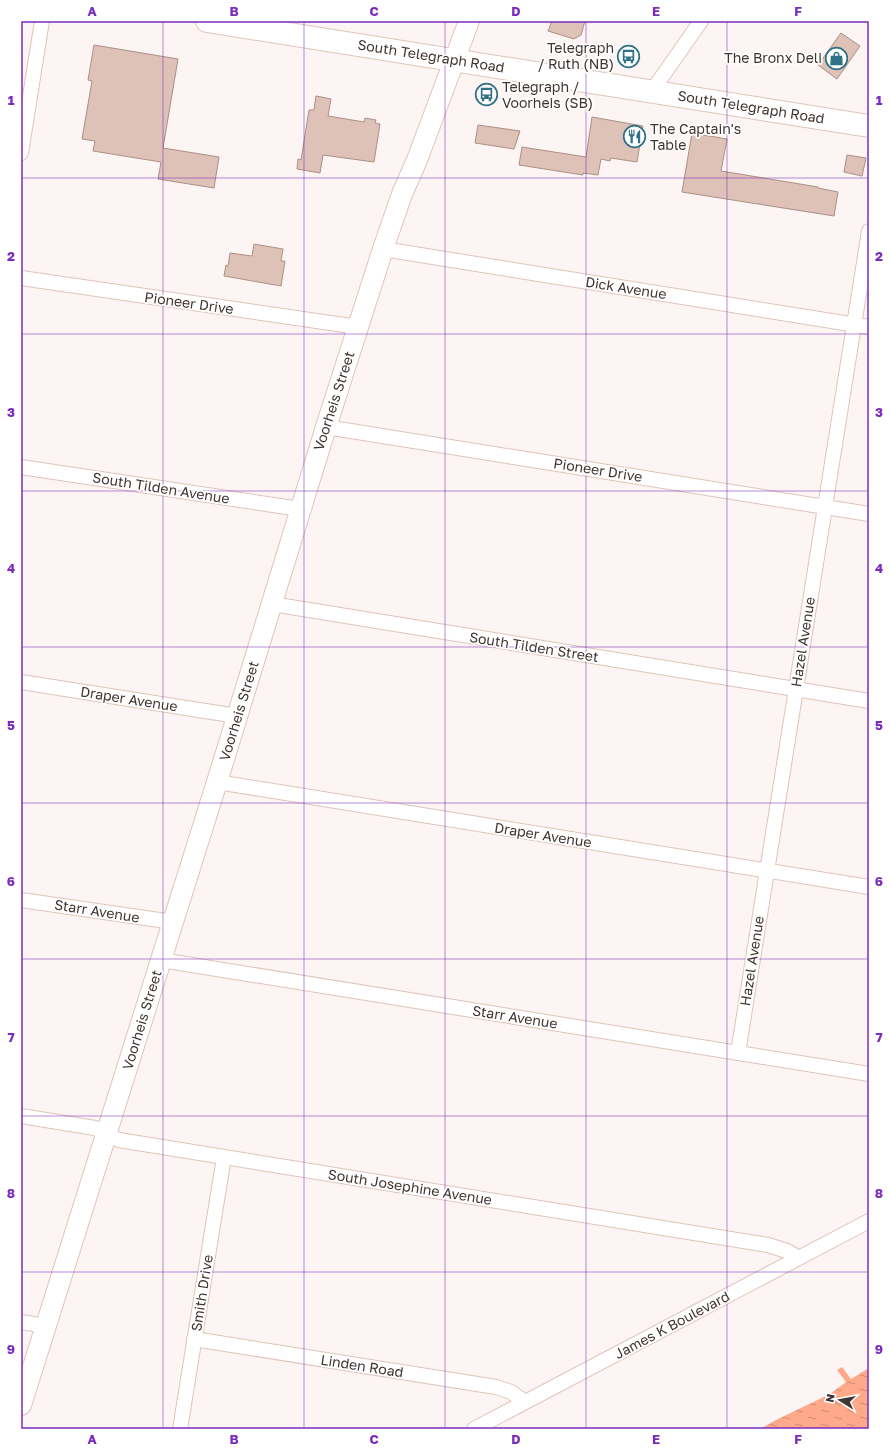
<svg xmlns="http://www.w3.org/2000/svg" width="890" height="1450" font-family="'Golos Text',sans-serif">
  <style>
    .water { fill: url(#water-ripples) }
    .building { fill: #dec2b7; stroke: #ab9086 }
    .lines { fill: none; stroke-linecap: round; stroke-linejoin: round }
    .street-casing { stroke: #e1c4b9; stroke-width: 16 }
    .secondary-casing { stroke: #e1c4b9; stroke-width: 22 }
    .highway-casing { stroke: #e1c4b9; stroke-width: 24 }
    .street { stroke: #fff; stroke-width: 14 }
    .secondary { stroke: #fff; stroke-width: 20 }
    .highway { stroke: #fff; stroke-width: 22 }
    .grid { fill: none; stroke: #7b2cbf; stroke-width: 1; stroke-opacity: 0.55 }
    .labels { text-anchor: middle; stroke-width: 3.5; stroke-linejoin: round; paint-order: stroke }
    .poi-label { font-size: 14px; fill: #413531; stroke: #fff; text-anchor: end }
    .street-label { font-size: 14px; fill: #413531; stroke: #fff }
    .neatline { fill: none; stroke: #7b2cbf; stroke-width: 1.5 }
    .grid-label { font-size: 13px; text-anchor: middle; font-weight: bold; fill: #7b2cbf }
  </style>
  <defs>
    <pattern id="water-ripples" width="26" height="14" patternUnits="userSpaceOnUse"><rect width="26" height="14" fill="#fea989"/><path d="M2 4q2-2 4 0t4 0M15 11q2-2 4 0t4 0" fill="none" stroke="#cf8a71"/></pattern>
  </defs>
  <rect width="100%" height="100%" fill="#fcf5f3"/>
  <path class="water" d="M 842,1367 L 851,1379 L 869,1368 L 869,1429 L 760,1429 L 776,1420 L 830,1394 L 846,1382 L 837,1370 Z"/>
  <path class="building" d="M 552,21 L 585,21 L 581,35 L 574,39 L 548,31 Z
    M 841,33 L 860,46 L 837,79 L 818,65 Z
    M 94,45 L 178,59 L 163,148 L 219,157 L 214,188 L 158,179 L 161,162 L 93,151 L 95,141 L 82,139 L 92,81 L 88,80 Z
    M 316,96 L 331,99 L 328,116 L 364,122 L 365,118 L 376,120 L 375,123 L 380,124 L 374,162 L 323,155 L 320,173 L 297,169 L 298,159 L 301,160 L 309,110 L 314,110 Z
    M 592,117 L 643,126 L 637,162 L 611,158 L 610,161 L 601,159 L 598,175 L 583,173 L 583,175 L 519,165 L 522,147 L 586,157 Z
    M 478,125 L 520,131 L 514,149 L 475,143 Z
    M 692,133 L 727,139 L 721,171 L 818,187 L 818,188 L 838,192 L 834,216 L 682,192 Z
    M 847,155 L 866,158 L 862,176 L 844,172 Z
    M 254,244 L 283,249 L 281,261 L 285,261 L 281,286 L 224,276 L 226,265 L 228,266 L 230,253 L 252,256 Z"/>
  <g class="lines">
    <defs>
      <path id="street" d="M 652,91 L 701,21
        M 21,153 L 42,21
        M 383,249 L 869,327
        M 21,278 L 358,327
        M 326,427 L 869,514
        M 21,467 L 300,509
        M 272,604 L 869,701
        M 21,682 L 237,716
        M 217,782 L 869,887
        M 21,900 L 173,922
        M 161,960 L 869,1074
        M 738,1053 L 869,231
        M 21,1116 L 95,1128 L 119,1140 L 768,1245 L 787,1251 L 799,1258
        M 21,1322 L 46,1326
        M 194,1339 L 496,1387 L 511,1392 L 525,1402
        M 180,1429 L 224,1157
        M 474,1429 L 869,1221"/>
      <path id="secondary" d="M 21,1405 L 217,782 L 326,427 L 383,249 L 402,194 L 417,160 L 469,21"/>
      <path id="highway" d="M 207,21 L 869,126"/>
    </defs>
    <use href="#street" class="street-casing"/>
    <use href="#secondary" class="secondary-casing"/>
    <use href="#highway" class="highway-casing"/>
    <use href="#street" class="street"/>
    <use href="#secondary" class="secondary"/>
    <use href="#highway" class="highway"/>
  </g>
  <path class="grid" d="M 163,21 L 163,1429M 304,21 L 304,1429M 445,21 L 445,1429M 586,21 L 586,1429M 727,21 L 727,1429M 21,178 L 869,178M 21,334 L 869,334M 21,491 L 869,491M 21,647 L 869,647M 21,803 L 869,803M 21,959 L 869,959M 21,1116 L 869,1116M 21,1272 L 869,1272"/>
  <defs>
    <symbol id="bus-ring" viewBox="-11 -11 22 22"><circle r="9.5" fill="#fff" stroke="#317185" stroke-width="1.5"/><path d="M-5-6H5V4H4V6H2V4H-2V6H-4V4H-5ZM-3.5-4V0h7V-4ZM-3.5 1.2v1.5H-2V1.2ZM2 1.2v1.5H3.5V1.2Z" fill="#317185"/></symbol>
    <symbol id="shop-ring" viewBox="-11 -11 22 22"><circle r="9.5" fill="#fff" stroke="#317185" stroke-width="1.5"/><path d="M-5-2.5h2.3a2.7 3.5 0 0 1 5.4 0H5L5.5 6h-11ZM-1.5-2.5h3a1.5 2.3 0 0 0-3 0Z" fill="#317185"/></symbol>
    <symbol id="restaurant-ring" viewBox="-11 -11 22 22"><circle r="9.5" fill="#fff" stroke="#317185" stroke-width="1.5"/><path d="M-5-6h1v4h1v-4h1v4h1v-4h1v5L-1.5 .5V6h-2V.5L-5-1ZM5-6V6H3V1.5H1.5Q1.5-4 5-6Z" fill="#317185"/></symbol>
  </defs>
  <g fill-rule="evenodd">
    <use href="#bus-ring" x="616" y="44" width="25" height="25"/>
    <use href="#shop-ring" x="824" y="46" width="25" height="25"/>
    <use href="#bus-ring" x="474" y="82" width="25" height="25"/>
    <use href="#restaurant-ring" x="622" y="124" width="25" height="25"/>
  </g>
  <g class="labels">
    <g class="poi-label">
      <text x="614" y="53">Telegraph<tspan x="614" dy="16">/ Ruth (NB)</tspan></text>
      <text x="822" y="63">The Bronx Deli</text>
      <text x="502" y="92" text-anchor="start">Telegraph /<tspan x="502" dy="16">Voorheis (SB)</tspan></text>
      <text x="650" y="134" text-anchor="start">The Captain's<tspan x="650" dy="16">Table</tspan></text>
    </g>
    <g class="street-label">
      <text transform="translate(431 56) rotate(9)" y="5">South Telegraph Road</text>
      <text transform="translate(751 107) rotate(9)" y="5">South Telegraph Road</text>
      <text transform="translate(626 288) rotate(9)" y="5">Dick Avenue</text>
      <text transform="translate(189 303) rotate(8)" y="5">Pioneer Drive</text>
      <text transform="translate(334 401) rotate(-72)" y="5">Voorheis Street</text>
      <text transform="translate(598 470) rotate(9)" y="5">Pioneer Drive</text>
      <text transform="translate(161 488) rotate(9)" y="5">South Tilden Avenue</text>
      <text transform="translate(803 642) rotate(-81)" y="5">Hazel Avenue</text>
      <text transform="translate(534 647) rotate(9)" y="5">South Tilden Street</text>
      <text transform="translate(129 699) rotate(9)" y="5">Draper Avenue</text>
      <text transform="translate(239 711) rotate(-73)" y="5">Voorheis Street</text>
      <text transform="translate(543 835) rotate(9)" y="5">Draper Avenue</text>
      <text transform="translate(97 911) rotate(9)" y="5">Starr Avenue</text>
      <text transform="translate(752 961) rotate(-81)" y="5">Hazel Avenue</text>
      <text transform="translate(515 1017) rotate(9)" y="5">Starr Avenue</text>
      <text transform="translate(142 1020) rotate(-73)" y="5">Voorheis Street</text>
      <text transform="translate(410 1187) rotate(9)" y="5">South Josephine Avenue</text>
      <text transform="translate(202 1293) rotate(-81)" y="5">Smith Drive</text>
      <text transform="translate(672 1325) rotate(-28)" y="5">James K Boulevard</text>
      <text transform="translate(362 1366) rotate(9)" y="5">Linden Road</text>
    </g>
  </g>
  <rect width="890" height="1450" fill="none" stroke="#ffffff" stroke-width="44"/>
  <g transform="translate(840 1400) rotate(281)" stroke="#ffffff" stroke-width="3" paint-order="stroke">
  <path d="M0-3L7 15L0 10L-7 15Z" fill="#413531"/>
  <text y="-6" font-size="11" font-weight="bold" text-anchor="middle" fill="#413531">N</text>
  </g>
  <rect x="22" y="22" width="846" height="1406" class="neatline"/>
  <g class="grid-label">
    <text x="92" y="16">A</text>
    <text x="234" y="16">B</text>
    <text x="374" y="16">C</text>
    <text x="516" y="16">D</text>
    <text x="656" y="16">E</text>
    <text x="798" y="16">F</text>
    <text x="11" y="105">1</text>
    <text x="879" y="105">1</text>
    <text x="11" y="261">2</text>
    <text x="879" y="261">2</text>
    <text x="11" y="417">3</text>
    <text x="879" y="417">3</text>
    <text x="11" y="573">4</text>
    <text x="879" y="573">4</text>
    <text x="11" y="730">5</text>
    <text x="879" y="730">5</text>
    <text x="11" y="886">6</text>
    <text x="879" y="886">6</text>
    <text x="11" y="1042">7</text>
    <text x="879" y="1042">7</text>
    <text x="11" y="1198">8</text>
    <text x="879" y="1198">8</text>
    <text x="11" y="1354">9</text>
    <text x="879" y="1354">9</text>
    <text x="92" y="1444">A</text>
    <text x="234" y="1444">B</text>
    <text x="374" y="1444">C</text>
    <text x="516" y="1444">D</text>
    <text x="656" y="1444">E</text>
    <text x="798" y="1444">F</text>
  </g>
</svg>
